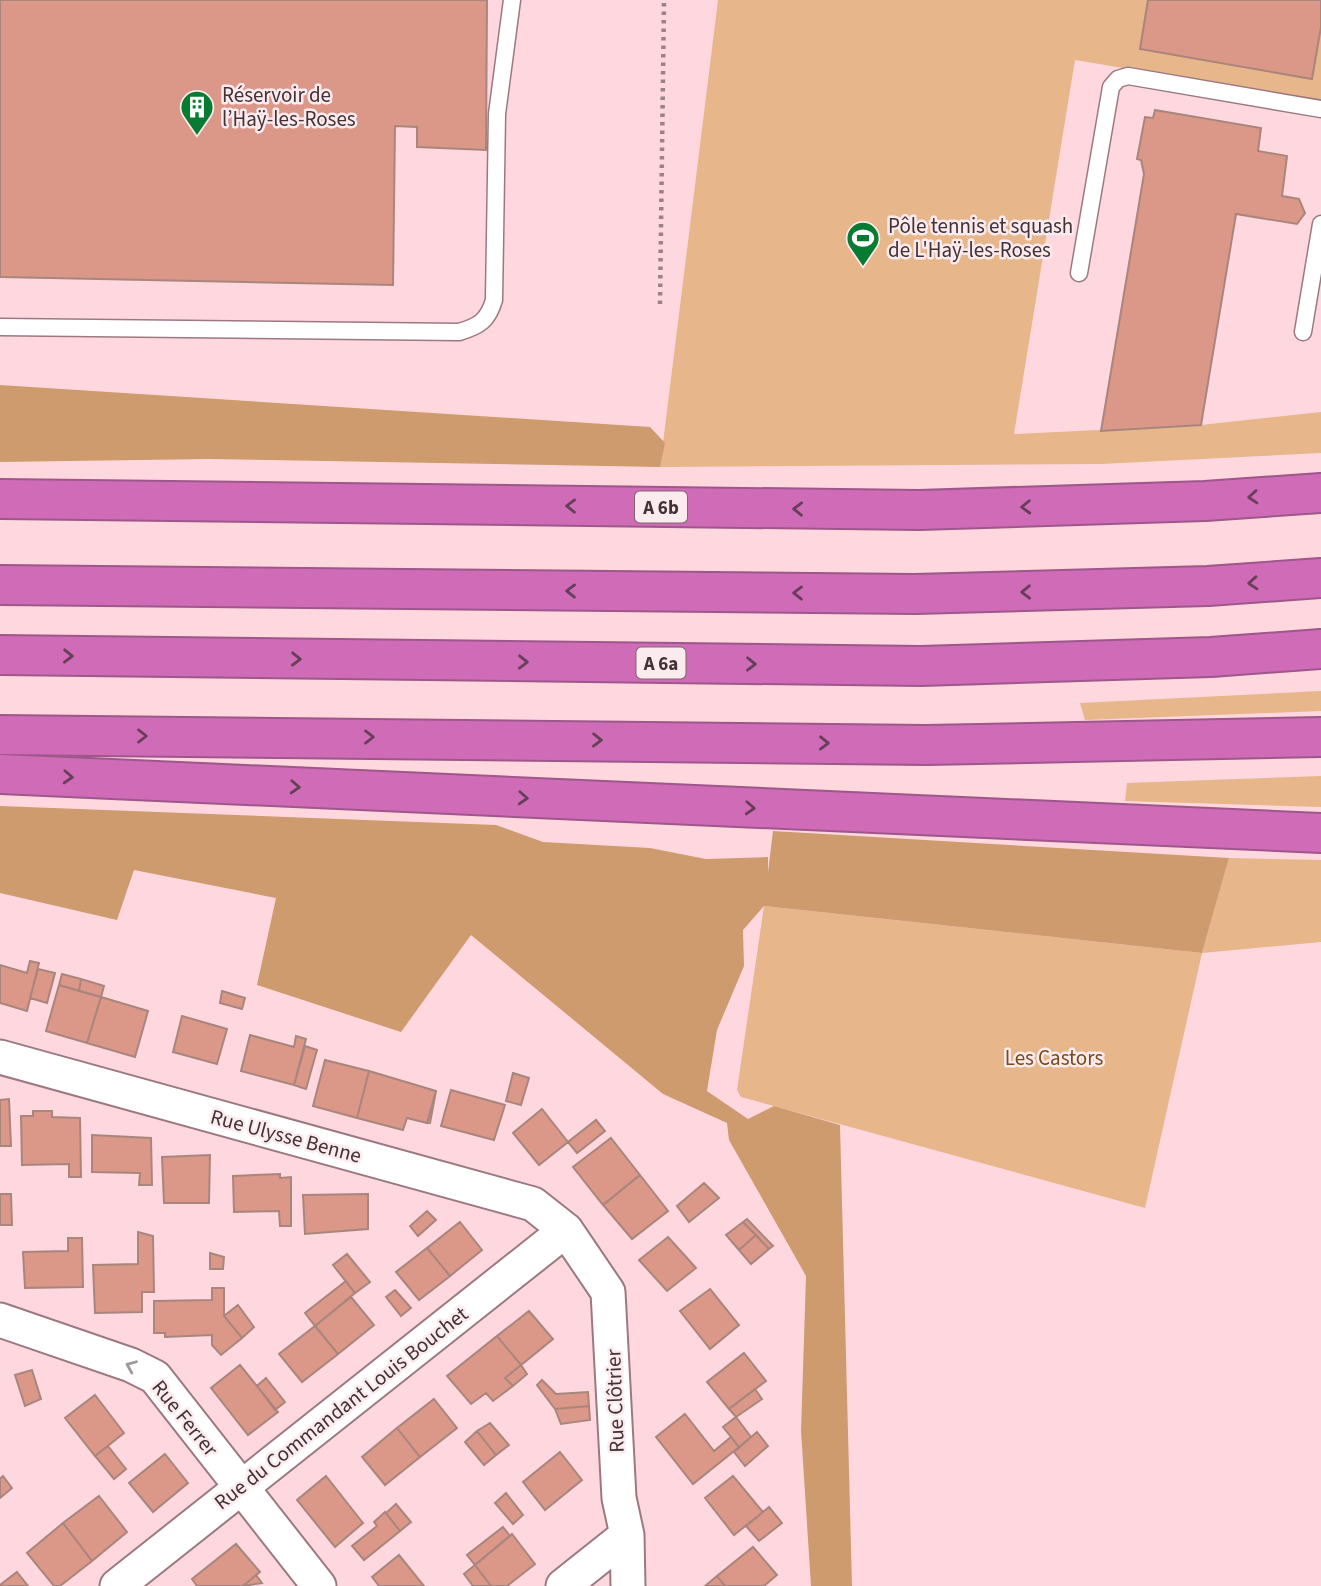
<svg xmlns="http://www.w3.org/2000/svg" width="1321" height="1586" font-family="'Source Sans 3',sans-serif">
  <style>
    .green { fill: #e7b68b }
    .forest { fill: #ce9b6e }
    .building { fill: #db9787; stroke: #a9867d; stroke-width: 2 }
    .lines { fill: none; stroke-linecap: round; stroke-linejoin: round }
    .lane-casing { stroke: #9c7980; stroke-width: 19 }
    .street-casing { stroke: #9c7980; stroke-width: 37 }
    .highway-casing { stroke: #9e578a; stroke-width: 42 }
    .path { stroke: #9d8187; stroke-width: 4.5; stroke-dasharray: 3.5 5; stroke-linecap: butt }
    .lane { stroke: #fff; stroke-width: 16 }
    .street { stroke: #fff; stroke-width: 33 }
    .highway { stroke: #cf6bb7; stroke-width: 38 }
    .oneway { stroke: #654056 }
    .oneway2 { stroke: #a0989a }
    .labels { text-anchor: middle; stroke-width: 5; stroke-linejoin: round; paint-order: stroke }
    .shield { fill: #fcebee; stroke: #7a6a6c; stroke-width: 2 }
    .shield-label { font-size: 19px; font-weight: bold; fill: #423235 }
    .poi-label { font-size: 21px; fill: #423235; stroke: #fcebee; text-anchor: start }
    .park-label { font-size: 21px; fill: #7a4915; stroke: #fcebee }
    .street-label { font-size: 21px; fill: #423235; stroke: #fcebee }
  </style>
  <rect width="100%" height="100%" fill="#ffd7df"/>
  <path class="green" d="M 718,0 L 1321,0 L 1321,101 L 1075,60 L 1014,434 L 1201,425 L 1321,412 L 1321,453 L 1101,464 L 660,467 Z
    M 1321,691 L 1321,711 L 1085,720 L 1080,703 Z
    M 1321,776 L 1321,807 L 1125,801 L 1127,783 Z
    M 1229,858 L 1321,860 L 1321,942 L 1202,953 L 1145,1208 L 741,1097 L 737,1090 L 764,906 L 1202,953 Z"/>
  <path class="forest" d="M 0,385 L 650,427 L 665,443 L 660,467 L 209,459 L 0,462 Z
    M 0,806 L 496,825 L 543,842 L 650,848 L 706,859 L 768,857 L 768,872 L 773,831 L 1229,858 L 1202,953 L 764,906 L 743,930 L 744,966 L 717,1030 L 707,1091 L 748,1119 L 774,1106 L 840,1125 L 852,1586 L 811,1586 L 801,1431 L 806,1276 L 729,1140 L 727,1123 L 663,1094 L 471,935 L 401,1032 L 257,985 L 276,898 L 134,870 L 117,920 L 0,893 Z"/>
  <path class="building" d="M 0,0 L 487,0 L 486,150 L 417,147 L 417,127 L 395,126 L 393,285 L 0,277 Z
    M 1148,0 L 1321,0 L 1321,27 L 1312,79 L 1140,49 Z
    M 1155,110 L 1261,128 L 1258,151 L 1287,156 L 1282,196 L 1299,199 L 1305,213 L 1297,224 L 1236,214 L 1201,425 L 1101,431 L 1144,174 L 1141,160 L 1137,159 L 1145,117 L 1153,118 Z
    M 30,961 L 39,963 L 27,1011 L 0,1003 L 0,965 L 27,973 Z
    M 38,969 L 55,973 L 47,1003 L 30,998 Z
    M 62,974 L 81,979 L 79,991 L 59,985 Z
    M 81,979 L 104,986 L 101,997 L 79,991 Z
    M 59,985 L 101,997 L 87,1043 L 46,1031 Z
    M 222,991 L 245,998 L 242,1009 L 220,1003 Z
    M 101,997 L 148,1011 L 135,1057 L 87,1043 Z
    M 182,1016 L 227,1029 L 217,1064 L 173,1052 Z
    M 250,1035 L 294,1047 L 296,1036 L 306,1039 L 294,1085 L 241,1071 Z
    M 305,1046 L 317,1050 L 306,1089 L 294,1085 Z
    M 325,1060 L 369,1071 L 357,1118 L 313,1106 Z
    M 369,1071 L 436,1091 L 427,1123 L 407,1118 L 403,1130 L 357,1118 Z
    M 513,1073 L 529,1078 L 521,1105 L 506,1101 Z
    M 451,1090 L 505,1105 L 494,1140 L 441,1126 Z
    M 436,1091 L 430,1123 L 427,1123 Z
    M 9,1099 L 11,1146 L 0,1146 L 0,1100 Z
    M 542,1109 L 568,1142 L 539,1165 L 513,1133 Z
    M 33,1111 L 52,1111 L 52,1117 L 80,1118 L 81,1177 L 69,1177 L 69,1164 L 22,1165 L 21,1116 L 33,1116 Z
    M 596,1120 L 605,1131 L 577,1153 L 568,1142 Z
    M 92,1135 L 151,1138 L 152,1185 L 139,1185 L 140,1173 L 92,1172 Z
    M 611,1138 L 640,1175 L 603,1205 L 573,1167 Z
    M 210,1155 L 209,1203 L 164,1203 L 162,1157 Z
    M 280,1174 L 280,1178 L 291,1177 L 291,1226 L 280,1226 L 279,1211 L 234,1212 L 233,1176 Z
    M 640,1175 L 668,1211 L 632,1239 L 603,1205 Z
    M 704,1183 L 719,1198 L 689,1222 L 677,1206 Z
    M 0,1194 L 11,1194 L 12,1225 L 0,1225 Z
    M 368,1194 L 368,1229 L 305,1234 L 303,1195 Z
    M 427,1211 L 436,1220 L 418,1236 L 410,1226 Z
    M 747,1219 L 773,1246 L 769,1249 L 743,1222 Z
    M 460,1222 L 482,1250 L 450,1276 L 427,1248 Z
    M 743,1222 L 756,1235 L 739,1250 L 726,1235 Z
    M 138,1232 L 153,1236 L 154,1292 L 142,1292 L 142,1312 L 95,1313 L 93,1265 L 138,1264 Z
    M 756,1235 L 769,1249 L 751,1264 L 739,1250 Z
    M 668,1237 L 696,1268 L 667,1291 L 639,1260 Z
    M 68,1238 L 82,1238 L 83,1287 L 25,1288 L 23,1252 L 68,1251 Z
    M 427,1248 L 450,1276 L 419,1300 L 396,1272 Z
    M 210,1253 L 224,1257 L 223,1269 L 210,1269 Z
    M 347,1254 L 370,1282 L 355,1293 L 333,1265 Z
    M 346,1281 L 355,1293 L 315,1326 L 305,1313 Z
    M 212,1288 L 224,1288 L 224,1316 L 242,1338 L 221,1355 L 212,1345 L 212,1335 L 165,1337 L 165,1333 L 154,1333 L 154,1301 L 212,1300 Z
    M 710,1289 L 739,1325 L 710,1349 L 680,1311 Z
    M 395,1290 L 411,1308 L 401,1316 L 386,1297 Z
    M 351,1297 L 374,1325 L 338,1354 L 315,1326 Z
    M 238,1305 L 254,1327 L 242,1338 L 224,1316 Z
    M 529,1311 L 553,1339 L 521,1365 L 497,1336 Z
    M 315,1326 L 338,1354 L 302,1382 L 279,1354 Z
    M 497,1336 L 521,1365 L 505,1378 L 513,1386 L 493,1401 L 486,1393 L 471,1404 L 447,1376 Z
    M 744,1353 L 766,1381 L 729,1409 L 707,1382 Z
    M 240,1365 L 278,1412 L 248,1435 L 211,1388 Z
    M 521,1365 L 527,1374 L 513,1386 L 505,1378 Z
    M 32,1370 L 41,1399 L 25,1406 L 15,1375 Z
    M 266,1378 L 285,1402 L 275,1410 L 257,1386 Z
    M 542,1380 L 556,1394 L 588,1392 L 589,1406 L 555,1409 L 537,1385 Z
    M 755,1389 L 762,1399 L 736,1417 L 729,1409 Z
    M 95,1395 L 124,1433 L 95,1456 L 65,1418 Z
    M 434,1399 L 457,1428 L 420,1457 L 397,1428 Z
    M 589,1406 L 590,1420 L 561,1424 L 555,1409 Z
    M 685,1414 L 714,1451 L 731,1437 L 739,1447 L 693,1484 L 656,1437 Z
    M 736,1417 L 751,1437 L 739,1447 L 723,1427 Z
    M 490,1423 L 509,1445 L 496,1455 L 477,1431 Z
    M 397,1428 L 420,1457 L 385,1485 L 362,1457 Z
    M 477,1431 L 496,1455 L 484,1465 L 465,1442 Z
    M 757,1432 L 768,1446 L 745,1466 L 734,1452 Z
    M 108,1446 L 126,1469 L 114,1479 L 95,1456 Z
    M 560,1452 L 582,1480 L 545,1510 L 523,1482 Z
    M 165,1454 L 188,1483 L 153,1512 L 129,1483 Z
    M 3,1476 L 12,1488 L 0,1498 L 0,1479 Z
    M 326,1476 L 363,1523 L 335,1547 L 297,1500 Z
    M 733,1476 L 763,1512 L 734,1535 L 705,1498 Z
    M 506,1493 L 523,1515 L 513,1524 L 495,1503 Z
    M 99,1496 L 127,1532 L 92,1561 L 63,1523 Z
    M 396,1504 L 411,1522 L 400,1531 L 386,1513 Z
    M 769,1507 L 782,1523 L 759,1541 L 746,1526 Z
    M 385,1512 L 400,1531 L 364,1560 L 352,1546 L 377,1526 L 374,1522 Z
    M 63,1523 L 92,1561 L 60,1586 L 54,1586 L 27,1553 Z
    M 503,1527 L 510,1536 L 475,1565 L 467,1555 Z
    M 512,1534 L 535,1564 L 507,1586 L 491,1586 L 475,1565 Z
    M 236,1544 L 260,1572 L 243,1586 L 197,1586 L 192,1579 Z
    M 753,1547 L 777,1575 L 764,1586 L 725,1586 L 717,1576 Z
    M 399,1555 L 424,1586 L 379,1586 L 372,1577 Z
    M 475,1565 L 491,1586 L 473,1586 L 464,1574 Z
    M 17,1572 L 28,1586 L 0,1586 L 0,1585 Z
    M 256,1575 L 262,1583 L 243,1586 Z
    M 717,1576 L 725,1586 L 705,1586 Z"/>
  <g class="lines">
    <defs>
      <path id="lane" d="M 1079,273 L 1111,87 L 1118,79 L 1128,76 L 1321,109
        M 0,327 L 459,332 C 480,326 488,320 494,300 L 497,114 L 512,0
        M 1303,332 L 1321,224"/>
      <path id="street" d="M 0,1057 L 533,1204 L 566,1230 L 608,1292 L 619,1498 L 627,1535 L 628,1586
        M 0,1320 L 131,1365 L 155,1377 L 319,1586
        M 117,1586 L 566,1230
        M 563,1586 L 627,1535"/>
      <path id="highway" d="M 0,499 L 919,510 L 1205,501 L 1321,493
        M 0,585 L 915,594 L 1208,586 L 1321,578
        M 0,655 L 921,666 L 1211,657 L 1321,649
        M 0,735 L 926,745 L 1321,737
        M 0,774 L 1321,833"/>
    </defs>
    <use href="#lane" class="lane-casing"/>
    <use href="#street" class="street-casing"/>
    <use href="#highway" class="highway-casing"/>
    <path class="path" d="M 660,304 L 664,0"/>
    <use href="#lane" class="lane"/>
    <use href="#street" class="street"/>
    <use href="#highway" class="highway"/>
  </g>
  <defs><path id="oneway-chevron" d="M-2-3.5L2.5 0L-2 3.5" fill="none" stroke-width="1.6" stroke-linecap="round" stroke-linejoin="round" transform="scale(1.75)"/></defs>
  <g class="oneway">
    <use href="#oneway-chevron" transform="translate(1253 497) rotate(176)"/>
    <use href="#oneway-chevron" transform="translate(571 506) rotate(-179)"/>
    <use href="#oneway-chevron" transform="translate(1026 507) rotate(178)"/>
    <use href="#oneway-chevron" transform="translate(798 509) rotate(-179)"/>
    <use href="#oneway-chevron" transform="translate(1253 583) rotate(176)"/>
    <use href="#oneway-chevron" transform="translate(571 591) rotate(-179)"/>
    <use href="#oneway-chevron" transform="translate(1026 592) rotate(179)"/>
    <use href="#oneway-chevron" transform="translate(798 593) rotate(-179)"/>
    <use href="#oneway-chevron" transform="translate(68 656) rotate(1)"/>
    <use href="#oneway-chevron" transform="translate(296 659) rotate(1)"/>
    <use href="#oneway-chevron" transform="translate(523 662) rotate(1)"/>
    <use href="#oneway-chevron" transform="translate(751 664) rotate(1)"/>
    <use href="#oneway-chevron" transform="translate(142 736)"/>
    <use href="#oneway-chevron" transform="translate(369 737)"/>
    <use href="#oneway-chevron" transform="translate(597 740) rotate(1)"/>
    <use href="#oneway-chevron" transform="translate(824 743) rotate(1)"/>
    <use href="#oneway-chevron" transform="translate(68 777) rotate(3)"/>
    <use href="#oneway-chevron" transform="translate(295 787) rotate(3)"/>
    <use href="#oneway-chevron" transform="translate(523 798) rotate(3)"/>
    <use href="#oneway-chevron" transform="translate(750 808) rotate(3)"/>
  </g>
  <use class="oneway2" href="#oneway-chevron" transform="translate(131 1366) rotate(-157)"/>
  <defs>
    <symbol id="building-pin" viewBox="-11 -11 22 30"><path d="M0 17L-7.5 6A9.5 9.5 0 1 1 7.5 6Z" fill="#077b32" stroke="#fcebee"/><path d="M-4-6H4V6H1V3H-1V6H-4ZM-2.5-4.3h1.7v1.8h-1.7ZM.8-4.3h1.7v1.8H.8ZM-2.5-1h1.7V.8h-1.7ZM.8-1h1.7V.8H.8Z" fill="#fff"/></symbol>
    <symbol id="stadium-pin" viewBox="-11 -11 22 30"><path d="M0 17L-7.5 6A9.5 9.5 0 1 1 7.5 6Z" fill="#077b32" stroke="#fcebee"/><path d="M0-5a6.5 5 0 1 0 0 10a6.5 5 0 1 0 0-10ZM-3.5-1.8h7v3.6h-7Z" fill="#fff"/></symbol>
  </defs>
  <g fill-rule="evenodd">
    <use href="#building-pin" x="178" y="88" width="38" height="52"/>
    <use href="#stadium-pin" x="844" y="219" width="38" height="52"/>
  </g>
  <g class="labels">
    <g class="shield">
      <rect x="635" y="491.5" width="52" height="31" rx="5"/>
      <rect x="636.5" y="647.5" width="49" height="31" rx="5"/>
    </g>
    <g class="shield-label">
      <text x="661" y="514">A 6b</text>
      <text x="661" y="670">A 6a</text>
    </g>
    <g class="poi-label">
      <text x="222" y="102">Réservoir de<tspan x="222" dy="24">l’Haÿ-les-Roses</tspan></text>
      <text x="888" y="233">Pôle tennis et squash<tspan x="888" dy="24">de L'Haÿ-les-Roses</tspan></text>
    </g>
    <g class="park-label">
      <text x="1054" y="1065">Les Castors</text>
    </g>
    <g class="street-label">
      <text transform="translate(286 1136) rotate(15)" y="7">Rue Ulysse Benne</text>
      <text transform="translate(615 1401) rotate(-92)" y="7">Rue Clôtrier</text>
      <text transform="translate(341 1408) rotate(-38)" y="7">Rue du Commandant Louis Bouchet</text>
      <text transform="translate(185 1418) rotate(51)" y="7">Rue Ferrer</text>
    </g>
  </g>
</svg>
